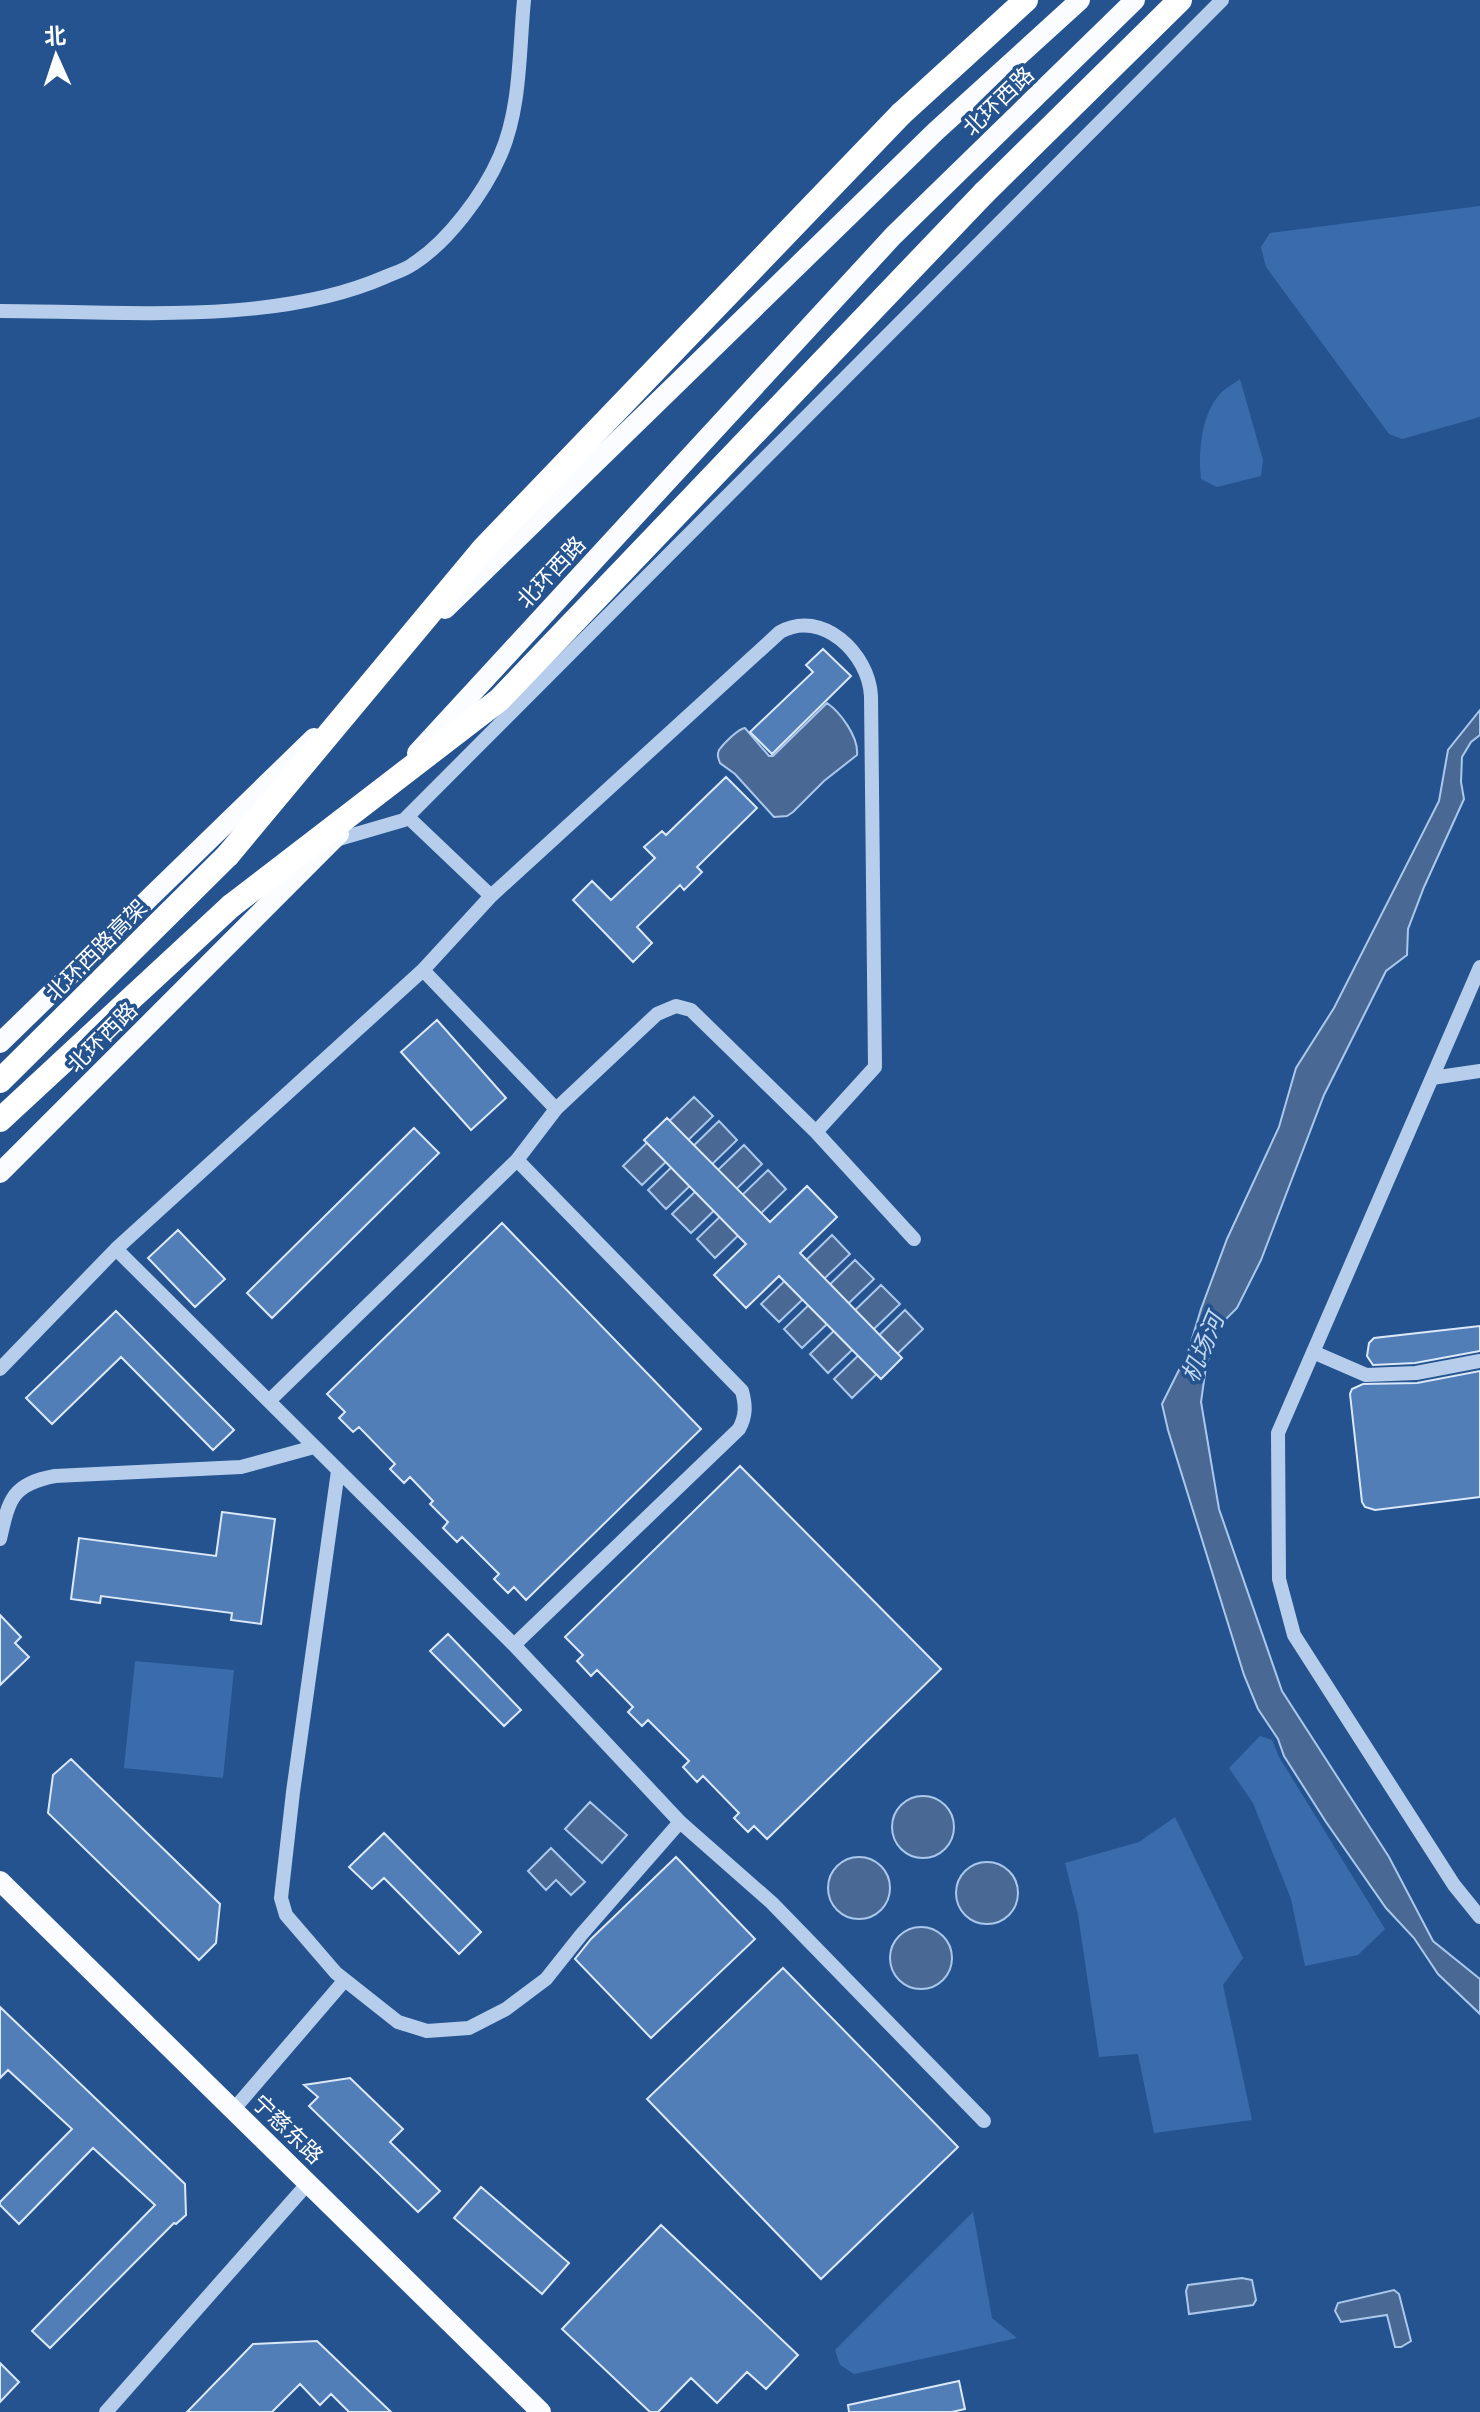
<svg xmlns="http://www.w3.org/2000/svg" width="1480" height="2412" font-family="Arial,'Noto Sans SC',sans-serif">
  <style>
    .green { fill: #3a6cab }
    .water { fill: #496994; stroke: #aac8ec; stroke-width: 2 }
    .building { fill: #527eb7; stroke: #dbe8f8; stroke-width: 2 }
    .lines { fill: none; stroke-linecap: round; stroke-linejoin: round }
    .minor { stroke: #b6ceeb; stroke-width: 14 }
    .major { stroke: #fafcff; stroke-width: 20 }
    .highway { stroke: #fff; stroke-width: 24 }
    .highway-bridge { stroke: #fff; stroke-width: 24 }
    .labels { text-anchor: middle; stroke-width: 7; stroke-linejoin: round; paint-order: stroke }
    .street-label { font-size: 22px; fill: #fff; stroke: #25538f }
    .water-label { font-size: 24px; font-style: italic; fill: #c2d8f2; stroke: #25538f }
  </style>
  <rect width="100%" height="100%" fill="#25538f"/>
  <path class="green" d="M 1480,206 L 1480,417 L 1402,439 L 1389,434 L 1266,267 L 1261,247 L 1270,233 Z
    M 1240,379 L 1263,460 L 1261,476 L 1217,487 L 1201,479 C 1198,453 1201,415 1220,394 C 1225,388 1234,384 1240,379 Z
    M 135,1661 L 234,1670 L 223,1778 L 124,1768 Z
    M 1260,1736 L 1272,1740 L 1279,1757 L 1385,1929 L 1358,1955 L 1305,1966 L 1291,1899 L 1253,1803 L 1229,1768 Z
    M 1175,1817 L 1243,1958 L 1223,1985 L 1252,2120 L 1154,2133 L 1138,2054 L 1099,2057 L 1078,1915 L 1065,1863 L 1139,1842 Z
    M 973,2212 L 992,2318 L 1017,2338 L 854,2374 L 840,2365 L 835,2350 Z"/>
  <path class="water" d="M 827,703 C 840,712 859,737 857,755 L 824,781 L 793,812 L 787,816 L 774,817 L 735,774 L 720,763 C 718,758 717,755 719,750 C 724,743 738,729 745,728 L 769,756 L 773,756 Z
    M 1480,710 L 1480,735 L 1471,742 L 1462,757 L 1461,782 L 1464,799 L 1424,887 L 1408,929 L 1407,955 L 1386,971 L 1324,1095 L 1261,1260 L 1237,1308 L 1219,1326 L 1206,1366 L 1201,1402 L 1219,1509 L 1282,1691 L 1389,1857 L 1433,1941 L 1480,1979 L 1480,2014 L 1438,1974 L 1414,1938 L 1386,1908 L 1326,1822 L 1284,1756 L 1278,1739 L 1258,1709 L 1244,1675 L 1168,1430 L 1162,1404 L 1188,1352 L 1201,1309 L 1227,1239 L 1279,1127 L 1296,1068 L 1334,1008 L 1439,801 L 1448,750 Z
    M 694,1097 L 713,1116 L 642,1185 L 623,1166 Z
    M 719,1121 L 737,1140 L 666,1209 L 648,1190 Z
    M 744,1145 L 762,1164 L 691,1233 L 672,1214 Z
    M 768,1170 L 786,1189 L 715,1258 L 697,1239 Z
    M 832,1235 L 850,1254 L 779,1322 L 761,1304 Z
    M 855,1260 L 874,1279 L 802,1348 L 784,1329 Z
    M 881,1285 L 900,1304 L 828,1373 L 810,1354 Z
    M 905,1310 L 923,1329 L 852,1398 L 834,1379 Z
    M892 1827a31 31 0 1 1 62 0a31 31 0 1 1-62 0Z
    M 590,1802 L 627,1835 L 602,1863 L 565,1829 Z
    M 551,1848 L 585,1882 L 571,1895 L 556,1880 L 546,1890 L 528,1871 Z
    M828 1888a31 31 0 1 1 62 0a31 31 0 1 1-62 0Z
    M956 1893a31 31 0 1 1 62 0a31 31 0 1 1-62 0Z
    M890 1958a31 31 0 1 1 62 0a31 31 0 1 1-62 0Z
    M 1242,2278 L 1252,2280 L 1256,2300 L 1253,2305 L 1189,2314 L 1186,2291 L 1188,2285 Z
    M 1394,2290 L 1399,2294 L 1411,2341 L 1401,2347 L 1395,2347 L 1387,2315 L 1341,2322 L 1335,2311 L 1338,2303 Z"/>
  <path class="building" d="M 823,649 L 851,676 L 772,754 L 750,732 L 813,672 L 806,665 Z
    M 726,777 L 757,808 L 697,867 L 702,872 L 684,890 L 680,885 L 637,927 L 652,943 L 633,962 L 573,900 L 592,881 L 611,900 L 655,858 L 644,847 L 662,831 L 666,835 Z
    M 437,1020 L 506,1098 L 471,1130 L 401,1052 Z
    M 667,1118 L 770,1222 L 807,1186 L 837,1217 L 800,1253 L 902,1358 L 881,1379 L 779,1276 L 746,1308 L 714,1275 L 746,1244 L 644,1140 Z
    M 414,1128 L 439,1153 L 272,1318 L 247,1293 Z
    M 502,1223 L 701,1429 L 526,1600 L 514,1587 L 508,1593 L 494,1579 L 499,1574 L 462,1537 L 457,1542 L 443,1528 L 448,1522 L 430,1504 L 433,1501 L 410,1477 L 404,1483 L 390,1469 L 395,1464 L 359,1427 L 353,1432 L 339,1418 L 345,1412 L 327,1394 Z
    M 178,1230 L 225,1279 L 195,1307 L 148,1258 Z
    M 116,1311 L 234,1430 L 213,1450 L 121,1357 L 52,1424 L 26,1398 Z
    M 1480,1326 L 1480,1351 L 1415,1363 L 1373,1365 L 1367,1356 L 1369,1343 L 1374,1338 Z
    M 1480,1371 L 1480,1497 L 1375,1510 L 1365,1507 L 1362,1502 L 1350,1394 L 1352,1389 L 1363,1384 L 1417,1383 Z
    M 740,1466 L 941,1669 L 767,1839 L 754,1826 L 748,1832 L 734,1818 L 739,1813 L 703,1776 L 697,1782 L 683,1767 L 689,1761 L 648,1720 L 642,1726 L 628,1712 L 633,1707 L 597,1670 L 591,1676 L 577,1661 L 583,1655 L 565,1637 Z
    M 222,1512 L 275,1519 L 261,1624 L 231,1620 L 232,1613 L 101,1596 L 100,1603 L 71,1599 L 79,1538 L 216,1556 Z
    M 0,1615 L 21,1637 L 15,1643 L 29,1657 L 0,1685 Z
    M 448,1634 L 521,1710 L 504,1726 L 430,1651 Z
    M 71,1759 L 220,1904 L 216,1943 L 199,1960 L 48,1813 L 53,1775 Z
    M 384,1833 L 481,1932 L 459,1954 L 384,1878 L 372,1889 L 349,1867 Z
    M 676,1857 L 755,1939 L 651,2038 L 575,1959 L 591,1939 Z
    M 783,1968 L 958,2147 L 821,2279 L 647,2099 Z
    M 0,2007 L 185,2184 L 186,2215 L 176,2224 L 174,2223 L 50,2348 L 32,2331 L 155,2205 L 93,2148 L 19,2224 L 0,2205 L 0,2202 L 72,2129 L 8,2070 L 0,2078 Z
    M 350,2078 L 403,2129 L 390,2142 L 440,2191 L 418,2212 L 309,2106 L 318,2097 L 304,2085 Z
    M 481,2187 L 569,2263 L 542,2294 L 454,2218 Z
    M 661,2225 L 798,2355 L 766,2389 L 747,2372 L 717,2403 L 691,2378 L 658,2412 L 650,2412 L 562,2329 Z
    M 317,2341 L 391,2412 L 349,2412 L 331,2394 L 320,2405 L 300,2384 L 272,2412 L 187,2412 L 253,2344 Z
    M 0,2363 L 19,2382 L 0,2402 Z
    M 959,2381 L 965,2409 L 952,2412 L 849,2412 L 848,2405 Z"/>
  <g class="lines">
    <path class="minor" d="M 0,311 C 121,311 273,326 385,277 C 394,273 405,270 413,264 C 448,242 484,193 500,156 C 521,109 519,51 524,0
      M 408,817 L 491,896
      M 332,841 L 404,820 L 1222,0
      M 1480,967 L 1278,1433 L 1279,1579 L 1294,1635 L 1454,1885 L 1480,1917
      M 423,970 L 556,1109
      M 1432,1078 L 1480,1071
      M 116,1249 L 514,1645 L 680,1822 L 772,1903 L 984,2121
      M 1313,1352 L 1366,1375 L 1416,1373 L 1480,1361
      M 0,1369 L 116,1249 L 423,970 L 491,896 L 780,632 C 822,608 869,654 871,696 L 875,1067 L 816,1132
      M 270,1400 L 517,1160 L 556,1109 L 657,1014 L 676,1006 L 691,1010 L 816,1132 L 914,1239
      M 338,1471 L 293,1792 L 281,1898 L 286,1915 L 336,1973 L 398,2022 L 427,2031 L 469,2028 L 506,2009 L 546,1979 L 581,1935 L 680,1822
      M 0,1539 C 9,1499 12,1484 55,1476 L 241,1467 L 314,1447
      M 514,1645 L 739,1429 C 746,1416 746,1406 742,1391 L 517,1160
      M 234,2109 L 344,1981
      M 106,2412 L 309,2182"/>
    <path class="major" d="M 445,609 L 935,132 L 1080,0
      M 417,753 L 893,236 L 1135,0
      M 0,1043 L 314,738
      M 0,1173 L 339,834
      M 0,1881 L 541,2412"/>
    <path class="highway" d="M 901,114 L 1026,0
      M 984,193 L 1180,0
      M 0,1081 L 228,855
      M 0,1120 L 231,906"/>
    <path class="highway-bridge" d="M 228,855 L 484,548 L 901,114
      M 231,906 L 499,700 L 984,193"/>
  </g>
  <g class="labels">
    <g class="street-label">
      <text transform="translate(998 101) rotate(-44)" y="8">北环西路</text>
      <text transform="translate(551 572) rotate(-47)" y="8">北环西路</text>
      <text transform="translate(96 950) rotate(-45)" y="8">北环西路高架</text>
      <text transform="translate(102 1037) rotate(-45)" y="8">北环西路</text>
      <text transform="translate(288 2129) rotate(44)" y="8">宁慈东路</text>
    </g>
    <g class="water-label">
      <text transform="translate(1203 1348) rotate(-67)" y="8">机场河</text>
    </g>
  </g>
  <g transform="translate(56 56) rotate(357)" stroke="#25538f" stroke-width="6" paint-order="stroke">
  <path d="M0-6L14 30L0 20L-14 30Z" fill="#ffffff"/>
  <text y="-12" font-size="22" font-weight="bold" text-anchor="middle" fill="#ffffff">北</text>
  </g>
</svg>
